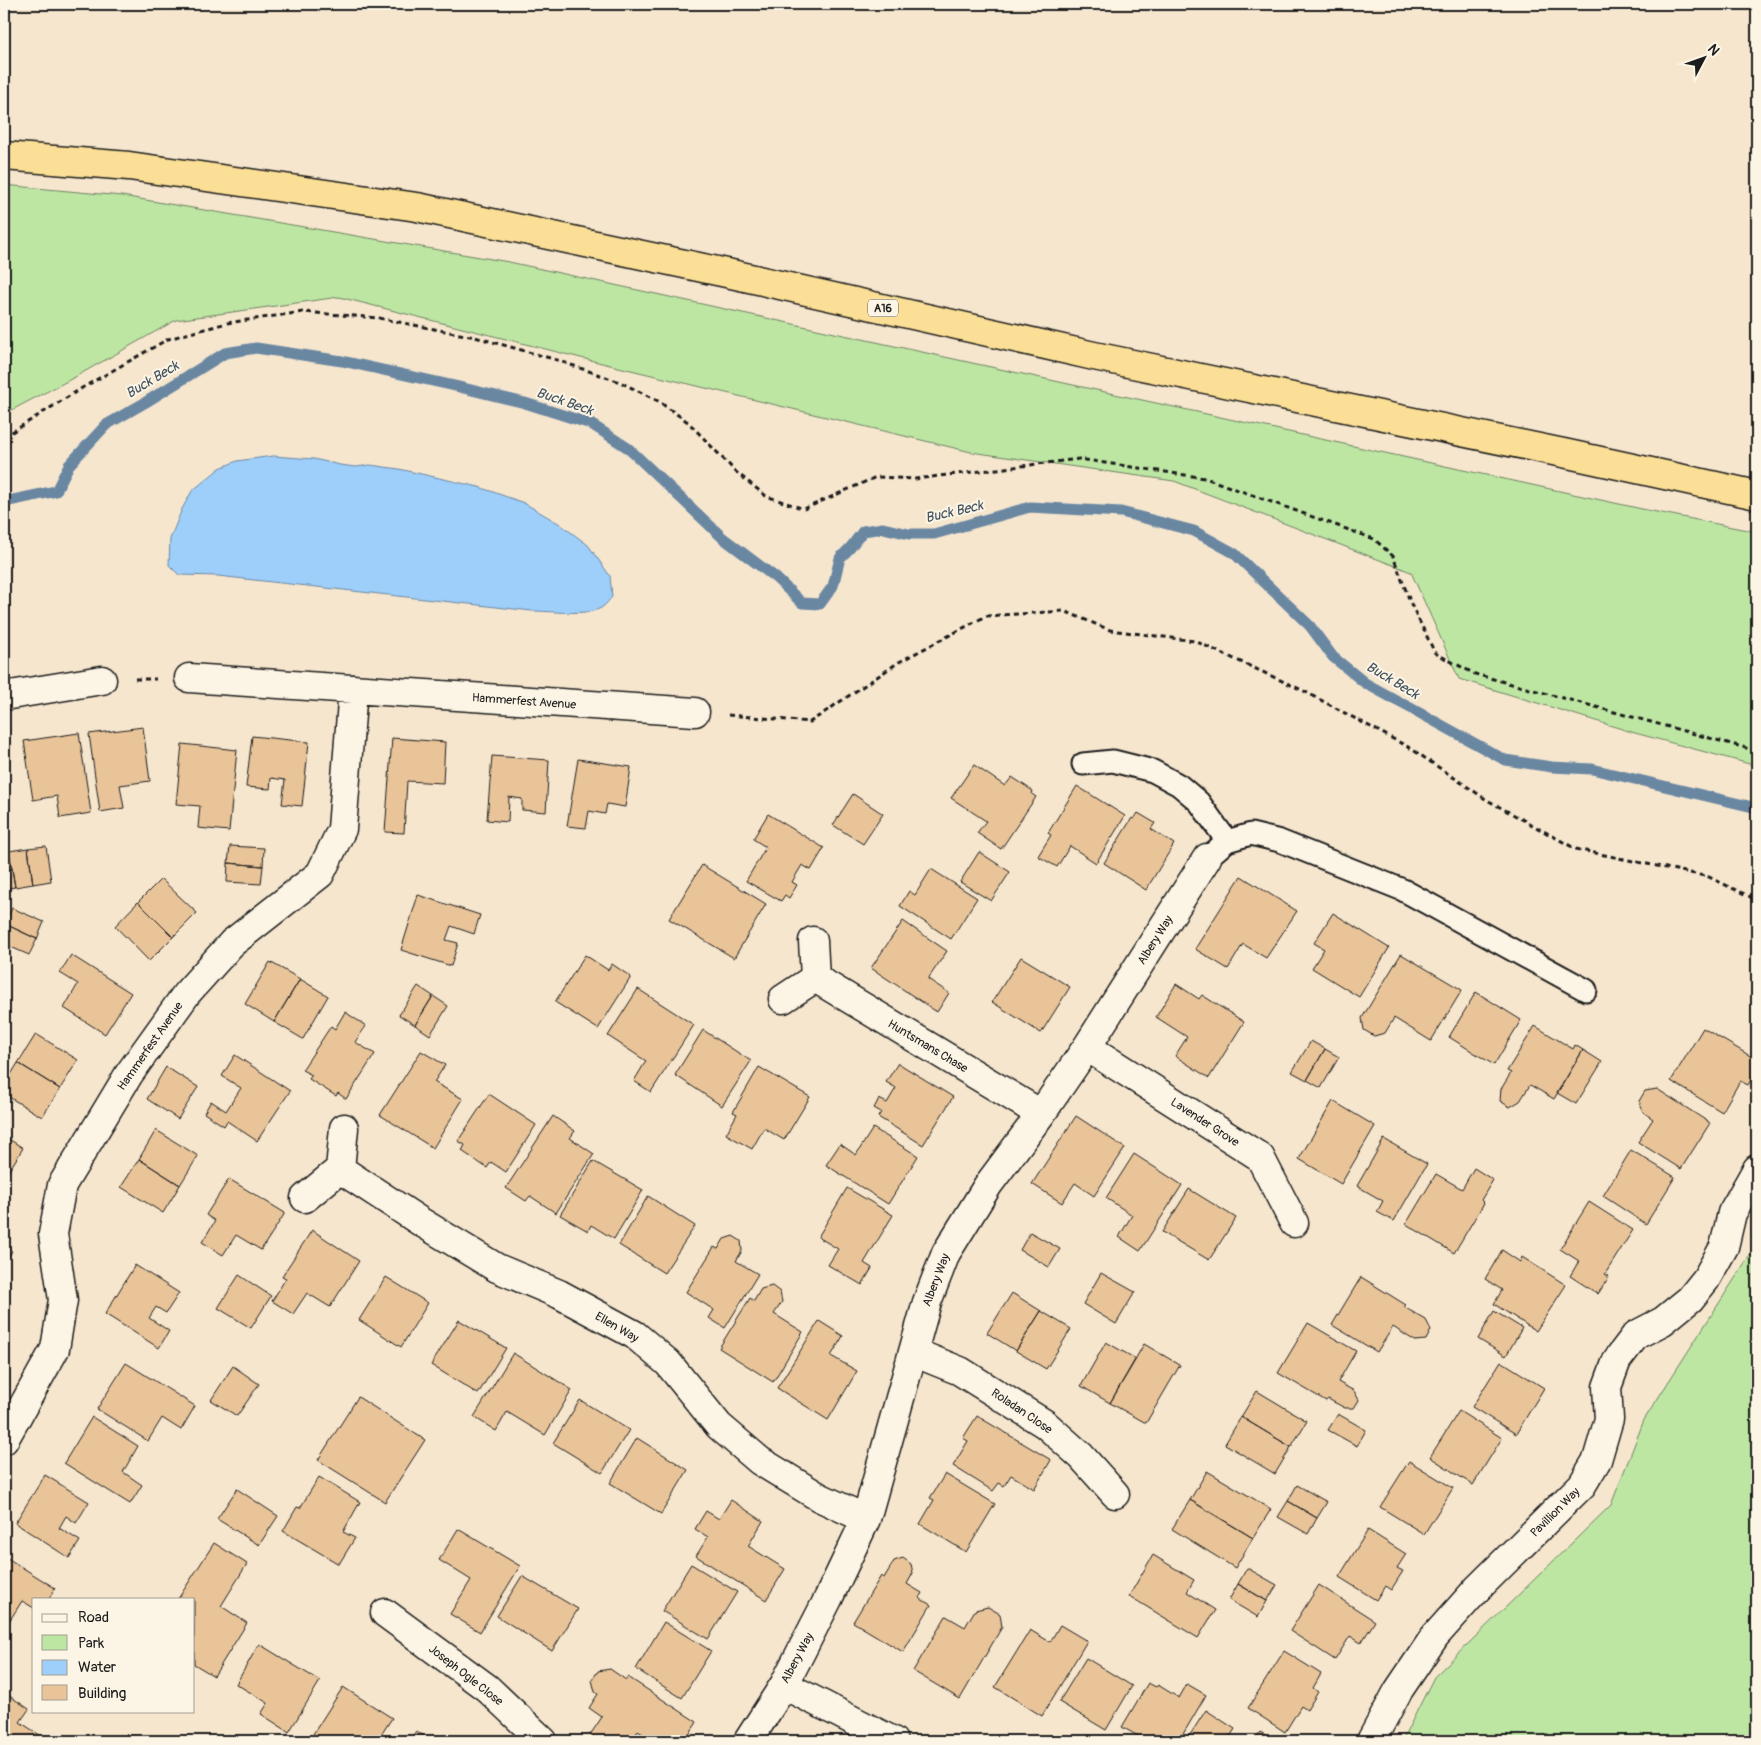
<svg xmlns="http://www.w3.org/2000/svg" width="1761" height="1745" font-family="Pangolin,sans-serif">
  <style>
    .green { fill: #bde6a3; stroke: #6c8160 }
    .water { fill: #9ecffb; stroke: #6a87a2 }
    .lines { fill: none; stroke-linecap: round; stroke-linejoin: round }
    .stream { stroke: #6a87a2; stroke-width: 11 }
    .building { fill: #e9c499; stroke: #1c1c1c }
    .service-casing { stroke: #1c1c1c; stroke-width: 25 }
    .minor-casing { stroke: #1c1c1c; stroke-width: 31 }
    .trunk-casing { stroke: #1c1c1c; stroke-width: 31 }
    .path { stroke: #1c1c1c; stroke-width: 3; stroke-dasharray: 5 4; stroke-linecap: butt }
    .service { stroke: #fcf5e5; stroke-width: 21 }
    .minor { stroke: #fcf5e5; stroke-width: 28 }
    .trunk { stroke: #fbdf96; stroke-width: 28 }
    .labels { text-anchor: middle; stroke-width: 4; stroke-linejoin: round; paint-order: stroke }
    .shield { fill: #fcf5e5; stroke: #5f5d58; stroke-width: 1 }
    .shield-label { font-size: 11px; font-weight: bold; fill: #1c1c1c }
    .street-label { font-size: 12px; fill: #1c1c1c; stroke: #fcf5e5 }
    .water-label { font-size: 14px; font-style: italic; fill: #43525f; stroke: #fcf5e5 }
  </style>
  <rect width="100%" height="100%" fill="#f6e6ce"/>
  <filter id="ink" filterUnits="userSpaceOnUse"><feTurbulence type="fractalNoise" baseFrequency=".02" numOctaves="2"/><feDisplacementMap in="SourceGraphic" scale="10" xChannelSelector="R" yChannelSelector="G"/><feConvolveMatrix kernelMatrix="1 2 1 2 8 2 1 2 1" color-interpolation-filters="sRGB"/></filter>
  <g filter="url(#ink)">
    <path class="green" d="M 4,185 L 122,196 L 509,262 L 1642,509 L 1757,532 L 1757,766 L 1635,733 L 1459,679 L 1411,572 L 1174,481 L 971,452 L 581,358 L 339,297 L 176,320 L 75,377 L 4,414 Z
      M 1757,1244 L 1757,1741 L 1402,1741 L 1434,1677 L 1611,1505 L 1644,1420 Z"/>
    <path class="water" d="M 273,456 L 314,459 L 340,465 L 356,467 L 370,465 L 399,469 L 479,487 L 524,503 L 560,524 L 588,545 L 610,576 L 612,597 C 609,600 605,606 601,608 C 587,616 549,611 532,611 L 218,576 L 179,575 L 169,565 L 170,539 L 182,509 L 192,491 L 220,468 L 237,461 Z"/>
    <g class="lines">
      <path class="stream" d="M 4,502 L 56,491 L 69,465 L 106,425 L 146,402 L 225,353 L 256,348 L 342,361 L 455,386 L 525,403 L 591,424 L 628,448 L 723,538 L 776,578 L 802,603 L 820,604 L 833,586 L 840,558 L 850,548 L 863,531 L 883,528 L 909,534 L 934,534 L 1030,507 L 1121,512 L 1194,531 L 1234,553 L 1310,626 L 1333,657 L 1365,683 L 1505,760 L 1552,767 L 1592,769 L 1757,808"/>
    </g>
    <path class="building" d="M 143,727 L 150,781 L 120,785 L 124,808 L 100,812 L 89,734 Z
      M 79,733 L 91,813 L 60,818 L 57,796 L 33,800 L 24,741 Z
      M 252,736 L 309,742 L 302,806 L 282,804 L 285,780 L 271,778 L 270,789 L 246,787 Z
      M 392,738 L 445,742 L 443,783 L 407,781 L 404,833 L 385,832 Z
      M 182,744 L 237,750 L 229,831 L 198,828 L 200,806 L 176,804 Z
      M 492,756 L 549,760 L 546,812 L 522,810 L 522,799 L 509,797 L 508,822 L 487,820 Z
      M 578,759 L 631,767 L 625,807 L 607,804 L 605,814 L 589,811 L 586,828 L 567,826 Z
      M 974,765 L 1005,786 L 1012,777 L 1033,791 L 1032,794 L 1036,797 L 1001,849 L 977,833 L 986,821 L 951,798 Z
      M 1077,786 L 1125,816 L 1096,863 L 1070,846 L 1057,867 L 1038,856 L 1051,835 L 1048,833 Z
      M 853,794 L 883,814 L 863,844 L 833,825 Z
      M 1138,813 L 1155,823 L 1151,829 L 1174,844 L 1146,890 L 1104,863 L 1132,818 L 1134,819 Z
      M 768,814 L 824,848 L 811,870 L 802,865 L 792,882 L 797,885 L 789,898 L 785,895 L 781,901 L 746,881 L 766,847 L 753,839 Z
      M 46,846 L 51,881 L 33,884 L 28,848 Z
      M 230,846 L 264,848 L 263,866 L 228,863 Z
      M 28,848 L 33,884 L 15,887 L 9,851 Z
      M 9,851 L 12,869 L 4,870 L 4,852 Z
      M 979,852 L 1010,872 L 991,901 L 960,882 Z
      M 228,863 L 263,866 L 261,884 L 227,882 Z
      M 702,865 L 766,904 L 734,958 L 669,919 Z
      M 12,869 L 15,887 L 4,889 L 4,870 Z
      M 931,869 L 977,898 L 951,939 L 900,906 L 909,891 L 915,895 Z
      M 1241,876 L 1297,911 L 1266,958 L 1243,944 L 1228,969 L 1195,949 Z
      M 161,879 L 197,913 L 173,937 L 138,902 Z
      M 418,895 L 480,915 L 474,934 L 451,926 L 446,940 L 458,943 L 451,966 L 401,950 Z
      M 138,902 L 173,937 L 149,961 L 115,926 Z
      M 12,908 L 44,922 L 37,939 L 5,924 Z
      M 1333,913 L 1389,948 L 1359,997 L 1312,968 L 1324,949 L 1314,943 Z
      M 903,921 L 947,951 L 928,979 L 949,993 L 937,1012 L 871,968 Z
      M 5,924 L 37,939 L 29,955 L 4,944 Z
      M 1401,954 L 1462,990 L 1431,1041 L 1394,1018 L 1385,1033 L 1374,1036 L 1364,1030 L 1362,1018 Z
      M 71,955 L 131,993 L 105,1034 L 64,1008 L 78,984 L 60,973 Z
      M 585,955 L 608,970 L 612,964 L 631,977 L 598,1029 L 555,1002 Z
      M 1021,957 L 1070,987 L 1041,1033 L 992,1002 Z
      M 270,962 L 300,979 L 274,1022 L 245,1004 Z
      M 300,979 L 328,996 L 303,1039 L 274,1022 Z
      M 1176,984 L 1199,999 L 1202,995 L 1244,1022 L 1209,1078 L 1175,1056 L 1187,1037 L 1156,1017 Z
      M 418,986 L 433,996 L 415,1025 L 399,1015 Z
      M 638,989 L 694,1025 L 651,1092 L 634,1081 L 646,1061 L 608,1036 Z
      M 1476,992 L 1521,1020 L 1494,1065 L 1449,1037 Z
      M 433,996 L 448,1006 L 430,1035 L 415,1025 Z
      M 345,1012 L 366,1026 L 355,1042 L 375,1054 L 346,1099 L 338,1093 L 336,1096 L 309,1079 L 312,1075 L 302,1070 L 331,1026 L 335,1029 Z
      M 1535,1026 L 1573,1049 L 1575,1045 L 1583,1050 L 1554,1099 L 1530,1085 L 1520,1101 L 1510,1107 L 1500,1101 L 1501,1089 L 1511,1073 L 1507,1071 Z
      M 1703,1028 L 1757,1060 L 1757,1069 L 1748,1085 L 1740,1081 L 1722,1112 L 1671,1081 Z
      M 703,1030 L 751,1061 L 722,1106 L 675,1075 Z
      M 36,1034 L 78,1060 L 60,1089 L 18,1063 Z
      M 1311,1041 L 1325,1049 L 1307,1080 L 1292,1072 Z
      M 1325,1049 L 1339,1057 L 1321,1088 L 1307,1080 Z
      M 1583,1050 L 1602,1062 L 1576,1104 L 1557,1093 Z
      M 421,1051 L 445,1065 L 434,1082 L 463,1099 L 433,1148 L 380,1115 Z
      M 235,1055 L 290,1091 L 257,1141 L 227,1121 L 224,1126 L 204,1113 L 211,1101 L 226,1111 L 241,1088 L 222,1076 Z
      M 18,1063 L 60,1089 L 42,1117 L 4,1094 L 4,1086 Z
      M 898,1063 L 953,1097 L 923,1145 L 878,1117 L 881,1112 L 874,1108 L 879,1099 L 887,1103 L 896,1088 L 886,1082 Z
      M 166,1067 L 198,1087 L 178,1119 L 147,1099 Z
      M 759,1067 L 810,1097 L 784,1140 L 764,1128 L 752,1149 L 726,1134 L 737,1114 L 733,1112 Z
      M 1657,1089 L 1710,1123 L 1681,1169 L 1638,1142 L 1653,1119 L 1643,1112 L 1639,1101 L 1645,1091 Z
      M 489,1094 L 536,1125 L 506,1172 L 491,1162 L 487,1168 L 462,1151 L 465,1145 L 458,1141 Z
      M 1333,1101 L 1375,1126 L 1341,1184 L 1299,1159 Z
      M 553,1116 L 575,1131 L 570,1138 L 594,1154 L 556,1213 L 530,1196 L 526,1201 L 506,1188 Z
      M 1076,1116 L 1125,1148 L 1094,1196 L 1075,1183 L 1062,1203 L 1032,1184 Z
      M 873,1128 L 918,1156 L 888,1204 L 826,1165 L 840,1144 L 856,1155 Z
      M 156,1130 L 198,1156 L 180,1185 L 139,1159 Z
      M 4,1136 L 23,1148 L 5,1177 L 4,1176 Z
      M 1384,1139 L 1427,1164 L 1394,1221 L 1377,1212 L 1383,1201 L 1357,1186 Z
      M 1631,1150 L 1675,1177 L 1646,1224 L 1603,1196 Z
      M 1134,1154 L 1182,1185 L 1140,1251 L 1119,1237 L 1132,1215 L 1106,1198 Z
      M 139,1159 L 180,1185 L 163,1213 L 121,1187 Z
      M 593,1161 L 643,1190 L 614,1239 L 591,1225 L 588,1231 L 560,1215 Z
      M 1474,1168 L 1493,1180 L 1481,1200 L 1484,1203 L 1454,1253 L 1406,1224 L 1436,1174 L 1462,1189 Z
      M 229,1179 L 285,1213 L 261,1250 L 236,1235 L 223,1255 L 202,1242 L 215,1221 L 206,1215 Z
      M 847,1188 L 893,1215 L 864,1263 L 872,1268 L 862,1285 L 828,1265 L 838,1249 L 818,1237 Z
      M 1189,1189 L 1236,1218 L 1209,1260 L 1162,1232 Z
      M 648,1196 L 695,1226 L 664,1273 L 619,1245 Z
      M 1589,1202 L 1633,1230 L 1605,1274 L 1609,1277 L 1598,1294 L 1570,1276 L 1579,1261 L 1560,1249 Z
      M 312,1230 L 359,1261 L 330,1307 L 307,1293 L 293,1314 L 272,1301 L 286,1278 L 282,1276 Z
      M 1030,1232 L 1060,1249 L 1049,1267 L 1020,1250 Z
      M 733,1236 L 741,1241 L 742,1251 L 736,1261 L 758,1274 L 725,1328 L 709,1318 L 714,1310 L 686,1292 L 714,1247 L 718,1249 L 724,1239 Z
      M 4,1246 L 12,1251 L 4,1264 Z
      M 1502,1250 L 1520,1262 L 1522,1257 L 1566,1285 L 1536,1331 L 1494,1304 L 1502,1290 L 1485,1279 Z
      M 135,1265 L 179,1293 L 166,1313 L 156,1307 L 149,1318 L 169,1331 L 159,1348 L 105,1314 Z
      M 1101,1273 L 1135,1292 L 1116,1324 L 1083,1304 Z
      M 239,1275 L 271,1296 L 251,1328 L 218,1308 Z
      M 386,1277 L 428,1303 L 401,1347 L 359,1320 Z
      M 1361,1277 L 1406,1305 L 1404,1307 L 1426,1320 L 1431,1330 L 1426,1340 L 1415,1341 L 1393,1327 L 1377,1352 L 1332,1325 Z
      M 772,1286 L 780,1292 L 782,1302 L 774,1314 L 803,1332 L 773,1382 L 719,1348 L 750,1298 L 754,1301 L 761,1289 Z
      M 1012,1293 L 1041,1311 L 1016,1351 L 987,1333 Z
      M 1041,1311 L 1071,1329 L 1046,1369 L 1016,1351 Z
      M 1494,1311 L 1522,1328 L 1506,1356 L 1478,1339 Z
      M 459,1320 L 506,1348 L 478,1394 L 431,1365 Z
      M 819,1321 L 843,1336 L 831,1356 L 857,1371 L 828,1420 L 777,1388 Z
      M 1308,1323 L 1356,1351 L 1338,1382 L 1354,1391 L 1359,1400 L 1354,1408 L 1345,1408 L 1328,1399 L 1326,1401 L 1278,1373 Z
      M 1106,1342 L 1136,1359 L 1110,1403 L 1081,1386 Z
      M 1144,1344 L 1180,1365 L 1146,1423 L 1110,1403 Z
      M 513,1353 L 572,1390 L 545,1435 L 507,1412 L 496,1431 L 474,1417 Z
      M 1501,1361 L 1544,1388 L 1516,1434 L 1472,1407 Z
      M 126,1363 L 195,1406 L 181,1430 L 162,1418 L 148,1441 L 97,1409 Z
      M 233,1366 L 259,1384 L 237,1416 L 211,1400 Z
      M 1257,1391 L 1307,1421 L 1291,1447 L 1241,1417 Z
      M 358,1397 L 425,1440 L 385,1502 L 318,1460 Z
      M 580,1400 L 629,1430 L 602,1473 L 553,1443 Z
      M 1459,1411 L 1502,1438 L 1473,1485 L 1430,1457 Z
      M 1338,1414 L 1366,1430 L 1357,1446 L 1328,1430 Z
      M 977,1416 L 1051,1460 L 1034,1489 L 1011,1475 L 1004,1486 L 999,1483 L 993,1491 L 953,1466 L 968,1441 L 963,1438 Z
      M 92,1417 L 138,1446 L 123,1472 L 142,1485 L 130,1504 L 64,1463 Z
      M 1241,1417 L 1291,1447 L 1275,1474 L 1225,1444 Z
      M 637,1438 L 688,1470 L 661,1514 L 610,1483 Z
      M 1409,1461 L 1453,1488 L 1424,1534 L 1380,1507 Z
      M 1207,1471 L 1271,1509 L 1253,1538 L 1190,1500 Z
      M 945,1474 L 995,1504 L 966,1552 L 920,1524 L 934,1500 L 930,1498 Z
      M 45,1475 L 89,1502 L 76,1523 L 66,1516 L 59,1528 L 80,1541 L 69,1558 L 15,1523 Z
      M 319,1477 L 360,1502 L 343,1532 L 355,1538 L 339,1564 L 283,1531 L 297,1507 L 300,1508 Z
      M 1297,1485 L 1327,1502 L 1317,1518 L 1288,1501 Z
      M 237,1489 L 278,1516 L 259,1545 L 217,1519 Z
      M 731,1500 L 763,1521 L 748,1546 L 785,1569 L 766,1600 L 696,1556 L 708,1537 L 695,1529 L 706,1511 L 719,1519 Z
      M 1190,1500 L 1253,1538 L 1235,1568 L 1172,1529 Z
      M 1288,1501 L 1317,1518 L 1308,1534 L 1278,1517 Z
      M 458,1529 L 520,1566 L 480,1632 L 450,1614 L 471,1580 L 439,1560 Z
      M 1368,1530 L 1406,1554 L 1397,1568 L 1403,1571 L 1391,1590 L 1385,1586 L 1376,1600 L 1339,1577 Z
      M 214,1543 L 247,1564 L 221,1606 L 247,1623 L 214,1676 L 194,1664 L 194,1599 L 178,1599 Z
      M 1153,1555 L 1194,1580 L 1187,1592 L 1215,1610 L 1198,1638 L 1129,1596 Z
      M 4,1556 L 55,1588 L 49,1599 L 34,1599 L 34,1608 L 22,1601 L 8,1623 L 4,1621 Z
      M 903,1558 L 911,1564 L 913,1573 L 907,1584 L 922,1593 L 919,1598 L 931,1605 L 903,1652 L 853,1622 L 881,1576 L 884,1578 L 894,1561 Z
      M 691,1564 L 737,1592 L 708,1639 L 662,1611 Z
      M 1247,1568 L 1277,1585 L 1267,1601 L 1238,1584 Z
      M 522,1576 L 578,1609 L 552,1651 L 497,1616 Z
      M 1238,1584 L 1267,1601 L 1258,1617 L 1229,1600 Z
      M 1319,1585 L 1375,1621 L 1361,1643 L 1350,1636 L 1335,1660 L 1290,1631 Z
      M 988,1607 L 1000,1614 L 1002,1627 L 960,1699 L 913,1671 L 946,1616 L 965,1627 L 975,1610 Z
      M 664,1622 L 711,1651 L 682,1698 L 636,1669 Z
      M 1060,1625 L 1087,1641 L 1042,1716 L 995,1687 L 1030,1630 L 1050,1642 Z
      M 259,1644 L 320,1681 L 289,1732 L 261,1714 L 268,1703 L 236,1684 Z
      M 1284,1651 L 1321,1674 L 1313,1688 L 1318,1692 L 1307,1710 L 1301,1706 L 1285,1732 L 1248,1708 Z
      M 1086,1658 L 1132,1686 L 1106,1730 L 1059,1702 Z
      M 610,1669 L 626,1680 L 628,1677 L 697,1722 L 685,1741 L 654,1741 L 638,1731 L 631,1741 L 599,1741 L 590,1735 L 602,1717 L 589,1708 L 598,1694 L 595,1692 L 592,1680 L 598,1671 Z
      M 1148,1683 L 1156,1687 L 1158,1685 L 1179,1698 L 1187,1684 L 1206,1695 L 1179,1741 L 1147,1741 L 1122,1727 Z
      M 343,1687 L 392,1718 L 377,1741 L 326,1741 L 313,1734 Z
      M 8,1695 L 29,1709 L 20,1722 L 49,1741 L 4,1741 L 4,1702 Z
      M 1206,1710 L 1235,1729 L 1227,1741 L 1194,1741 L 1188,1738 Z
      M 416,1731 L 432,1741 L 409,1741 Z
      M 1260,1732 L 1276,1741 L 1254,1741 Z"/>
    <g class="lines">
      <defs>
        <path id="service" d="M 1083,764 L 1113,761 L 1153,771 L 1179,785 L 1199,802 L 1227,841
          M 1207,858 L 1227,841 L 1251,834 L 1280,841 L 1403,890 L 1586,990"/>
        <path id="minor" d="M 189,678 L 695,712
          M 4,696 L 102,680
          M 815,978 L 1041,1114
          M 783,999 L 815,978 L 813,941
          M 1087,1047 L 1260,1157 L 1294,1223
          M 344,1128 L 340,1169 L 421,1222 L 497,1268 L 559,1294 L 635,1335 L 668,1363 L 719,1426 L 760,1461 L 819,1497 L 866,1519
          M 305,1198 L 340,1169
          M 913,1352 L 960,1371 L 1045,1424 L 1081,1456 L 1115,1494
          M 4,1440 L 55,1349 L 63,1300 L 53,1234 L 62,1185 L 129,1074 L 187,993 L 232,943 L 320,874 L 342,829 L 353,689
          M 385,1613 L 487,1688 L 543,1741
          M 784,1685 L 893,1741
          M 748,1741 L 784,1685 L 828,1599 L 866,1519 L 927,1302 L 946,1253 L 988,1185 L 1041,1114 L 1087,1047 L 1207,858
          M 1371,1741 L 1398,1691 L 1435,1636 L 1477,1589 L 1582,1485 L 1597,1460 L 1609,1419 L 1607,1387 L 1617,1360 L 1636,1335 L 1663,1321 L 1690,1299 L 1706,1279 L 1724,1247 L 1732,1213 L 1757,1169"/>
        <path id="trunk" d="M 4,156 L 129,166 L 417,207 L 736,275 L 1094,356 L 1568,454 L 1757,495"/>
      </defs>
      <use href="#service" class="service-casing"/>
      <use href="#minor" class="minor-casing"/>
      <use href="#trunk" class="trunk-casing"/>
      <path class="path" d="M 4,437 L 82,388 L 168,339 L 227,323 L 303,312 L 379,318 L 475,337 L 557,360 L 620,382 L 658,401 L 688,422 L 736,472 L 766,496 L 804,509 L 876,477 L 915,479 L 1079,459 L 1205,478 L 1374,539 L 1393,556 L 1411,604 L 1435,653 L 1475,674 L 1757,751
        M 135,679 L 156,679
        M 728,715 L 810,722 L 899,662 L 986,616 L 1064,611 L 1110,630 L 1195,641 L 1302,690 L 1410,748 L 1487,800 L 1576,849 L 1709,877 L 1757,900"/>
      <use href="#service" class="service"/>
      <use href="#minor" class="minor"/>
      <use href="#trunk" class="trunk"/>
    </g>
  </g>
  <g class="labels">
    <rect class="shield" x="868" y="299.5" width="30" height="17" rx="4"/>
    <g class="shield-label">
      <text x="883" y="312">A16</text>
    </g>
    <g class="street-label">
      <text transform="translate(524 701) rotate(4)" y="4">Hammerfest Avenue</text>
      <text transform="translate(1155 940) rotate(-58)" y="4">Albery Way</text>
      <text transform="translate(150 1046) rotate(-55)" y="4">Hammerfest Avenue</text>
      <text transform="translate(928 1046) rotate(31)" y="4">Huntsmans Chase</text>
      <text transform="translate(1205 1122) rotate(33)" y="4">Lavender Grove</text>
      <text transform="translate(936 1280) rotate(-69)" y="4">Albery Way</text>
      <text transform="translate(617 1327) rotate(30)" y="4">Ellen Way</text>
      <text transform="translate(1022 1411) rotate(34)" y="4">Roladan Close</text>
      <text transform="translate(1555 1512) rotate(-45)" y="4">Pavillion Way</text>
      <text transform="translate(797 1658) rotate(-62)" y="4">Albery Way</text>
      <text transform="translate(466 1675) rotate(38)" y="4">Joseph Ogle Close</text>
    </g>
    <g class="water-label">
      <text transform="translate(152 379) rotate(-31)" y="5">Buck Beck</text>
      <text transform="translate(565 401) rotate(19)" y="5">Buck Beck</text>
      <text transform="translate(954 511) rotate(-13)" y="5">Buck Beck</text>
      <text transform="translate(1393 680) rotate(31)" y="5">Buck Beck</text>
    </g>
  </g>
  <rect width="1761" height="1745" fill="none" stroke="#fcf5e5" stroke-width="20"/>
  <rect x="10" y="10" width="1741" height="1725" fill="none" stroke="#1c1c1c" stroke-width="2" filter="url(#ink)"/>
  <rect x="32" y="1598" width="162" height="115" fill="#fcf5e5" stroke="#a29e95"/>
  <rect x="42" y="1614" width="25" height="8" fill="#fcf5e5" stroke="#a29e95"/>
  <text x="78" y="1622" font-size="15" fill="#1c1c1c">Road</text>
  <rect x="42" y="1635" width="25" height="15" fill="#bde6a3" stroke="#a29e95"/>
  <text x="78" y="1648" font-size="15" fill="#1c1c1c">Park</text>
  <rect x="42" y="1660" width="25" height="15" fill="#9ecffb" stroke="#a29e95"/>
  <text x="78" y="1672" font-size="15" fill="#1c1c1c">Water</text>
  <rect x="42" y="1685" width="25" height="15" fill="#e9c499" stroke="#a29e95"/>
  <text x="78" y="1698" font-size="15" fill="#1c1c1c">Building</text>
  <g transform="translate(1704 58) rotate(49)" stroke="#fcf5e5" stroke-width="4" paint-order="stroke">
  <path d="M0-4L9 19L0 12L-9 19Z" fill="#1c1c1c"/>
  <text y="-8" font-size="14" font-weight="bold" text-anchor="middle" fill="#1c1c1c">N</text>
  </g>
</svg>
